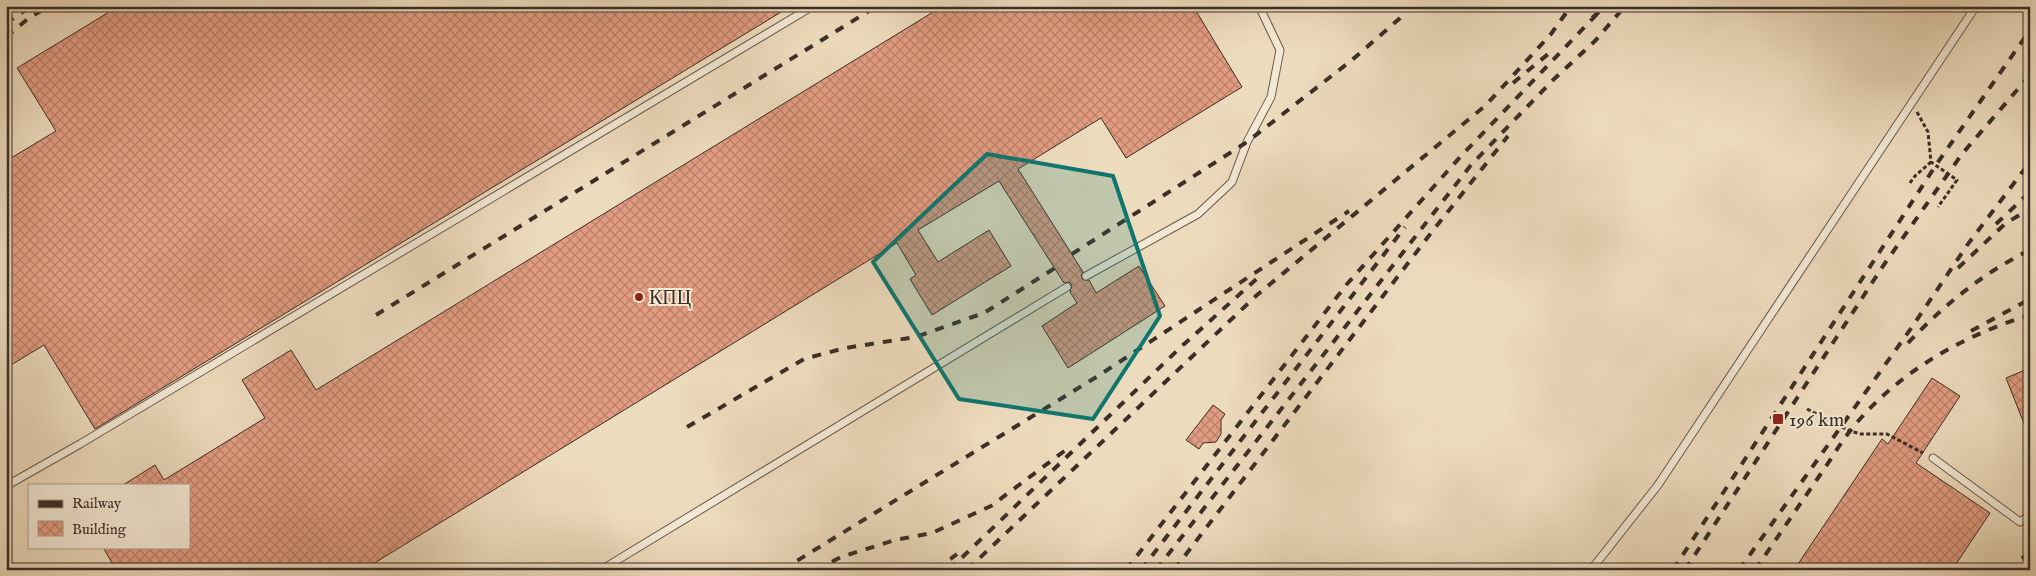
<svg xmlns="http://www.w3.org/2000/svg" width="2036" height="576" font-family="'IM FELL English',serif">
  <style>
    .building { fill: url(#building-cross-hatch); stroke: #3c2e27 }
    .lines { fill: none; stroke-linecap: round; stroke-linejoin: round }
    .service-casing { stroke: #68594c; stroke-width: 9 }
    .path { stroke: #3c2e27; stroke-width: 3; stroke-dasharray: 4 2.5; stroke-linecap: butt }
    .service { stroke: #f3e8d4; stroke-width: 7 }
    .rail { stroke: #3c2e27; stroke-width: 4; stroke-dasharray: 9 9; stroke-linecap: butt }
    .marked { fill: #0f766e; fill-opacity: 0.2; stroke: #0f766e; stroke-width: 4; stroke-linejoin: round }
    .poi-dot { fill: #8f2418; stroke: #f3e8d4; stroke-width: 2 }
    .labels { text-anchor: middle; stroke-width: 4; stroke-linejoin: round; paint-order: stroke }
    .poi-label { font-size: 20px; fill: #3c2e27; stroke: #f3e8d4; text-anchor: start }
  </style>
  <defs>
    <pattern id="building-cross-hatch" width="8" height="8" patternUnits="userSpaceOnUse" patternTransform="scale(1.25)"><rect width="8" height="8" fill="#e39c81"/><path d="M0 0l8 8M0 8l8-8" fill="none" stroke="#b9806a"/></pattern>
  </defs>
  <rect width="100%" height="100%" fill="#eddbbd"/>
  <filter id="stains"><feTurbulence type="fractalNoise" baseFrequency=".004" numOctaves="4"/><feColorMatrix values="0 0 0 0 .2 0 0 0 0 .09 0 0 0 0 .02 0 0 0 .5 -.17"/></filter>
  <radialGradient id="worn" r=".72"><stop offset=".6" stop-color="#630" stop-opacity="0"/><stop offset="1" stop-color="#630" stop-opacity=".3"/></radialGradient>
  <path class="building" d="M 119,6 L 791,6 L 95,429 L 44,345 L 6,368 L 6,161 L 56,131 L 17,68 Z
    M 943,6 L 1193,6 L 1242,87 L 1126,158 L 1101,118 L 1018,169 L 1083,272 L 1081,275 L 1083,280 L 1089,280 L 1096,293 L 1139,266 L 1165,306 L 1068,368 L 1042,326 L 1077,303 L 1070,292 L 1072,285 L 1069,282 L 1064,283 L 999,181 L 918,230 L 938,262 L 989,230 L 1011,266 L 932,315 L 910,279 L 916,275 L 897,243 L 363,570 L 116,570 L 103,547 L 189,547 L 189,485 L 123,485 L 155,465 L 164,480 L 265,418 L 242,380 L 291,350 L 316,390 Z
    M 2030,368 L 2030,436 L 2029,436 L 2006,378 Z
    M 1932,378 L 1960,396 L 1916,463 L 1990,513 L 1952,570 L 1794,570 L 1882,439 L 1888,444 Z
    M 1213,405 L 1225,414 L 1221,420 L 1221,434 L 1216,442 L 1203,443 L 1199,449 L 1186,440 Z"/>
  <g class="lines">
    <defs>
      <path id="service" d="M 1086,276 L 1198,214 L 1232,182 L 1247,142 L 1271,97 L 1280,50 L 1259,6
        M 1933,458 L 2020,522 L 2030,515
        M 6,486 L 80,444 L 813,6
        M 601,570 L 1067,287
        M 1591,570 L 1658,485 L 1976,6"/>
    </defs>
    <use href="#service" class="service-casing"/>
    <path class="path" d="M 1917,112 L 1928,132 L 1931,162 L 1957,180 L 1938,207
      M 1910,183 L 1915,176 L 1931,162
      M 1807,409 L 1850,431 L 1861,434 L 1887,434 L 1923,453"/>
    <use href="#service" class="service"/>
    <path class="rail" d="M 1592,18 L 1606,6
      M 6,23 L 32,6
      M 6,37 L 29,18 L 49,6
      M 1513,83 L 1553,50
      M 1996,224 L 2030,192
      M 1072,254 L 1247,142 L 1352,60 L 1399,19 L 1411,6
      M 1958,268 L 2006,223 L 2030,209
      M 376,315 L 877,6
      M 1971,331 L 2030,299
      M 1908,343 C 1944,305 1983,273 2030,250
      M 687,427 L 804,359 L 845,348 L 916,337 L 984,313 L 1055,268
      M 782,570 L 1098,376 L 1349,211
      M 816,570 L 841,557 L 895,540 L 932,533 L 991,506 L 1067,449
      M 936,570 L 957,554
      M 949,570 L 1183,345 L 1260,276
      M 967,570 L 1257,295 L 1486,105 L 1551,34 L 1571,6
      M 1126,570 L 1347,284 L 1461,156 L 1598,13
      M 1141,570 L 1405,227
      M 1156,570 L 1471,165 L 1553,80 L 1595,41 L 1625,6
      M 1174,570 L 1431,233 L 1508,136
      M 1673,570 L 1936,165 L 2030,30
      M 1685,570 L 1883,266 L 1962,154 L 2030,75
      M 1739,570 L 1912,327 L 1968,244 L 2030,162
      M 1755,570 C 1777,538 1798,507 1820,475 C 1830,461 1839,445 1850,431 C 1895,374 1961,336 2030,315
      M 2008,570 L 2030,552"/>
  </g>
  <path class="marked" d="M 987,154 L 1113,176 L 1160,316 L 1093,419 L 959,399 L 873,262 Z"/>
  <g class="poi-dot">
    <circle cx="639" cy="297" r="5"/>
    <rect x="1772" y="413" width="12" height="12" rx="2.5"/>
  </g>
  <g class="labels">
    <g class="poi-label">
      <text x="649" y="304">КПЦ</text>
      <text x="1789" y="426">196 km</text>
    </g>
  </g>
  <rect width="2036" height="576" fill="none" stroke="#eddbbd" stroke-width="25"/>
  <rect x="8" y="8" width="2021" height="561" fill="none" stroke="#3c2e27" stroke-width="2.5"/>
  <rect x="12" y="12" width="2011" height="551" fill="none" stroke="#3c2e27"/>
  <rect x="28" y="484" width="162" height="65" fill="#f3e8d4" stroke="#aa9e8f"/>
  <rect x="38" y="500" width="25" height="8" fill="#3c2e27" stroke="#aa9e8f"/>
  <text x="72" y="508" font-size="15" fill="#3c2e27">Railway</text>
  <rect x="38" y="521" width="25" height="15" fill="url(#building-cross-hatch)" stroke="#aa9e8f"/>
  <text x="72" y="534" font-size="15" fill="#3c2e27">Building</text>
  <rect width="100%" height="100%" filter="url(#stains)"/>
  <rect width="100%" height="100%" fill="url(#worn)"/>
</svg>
